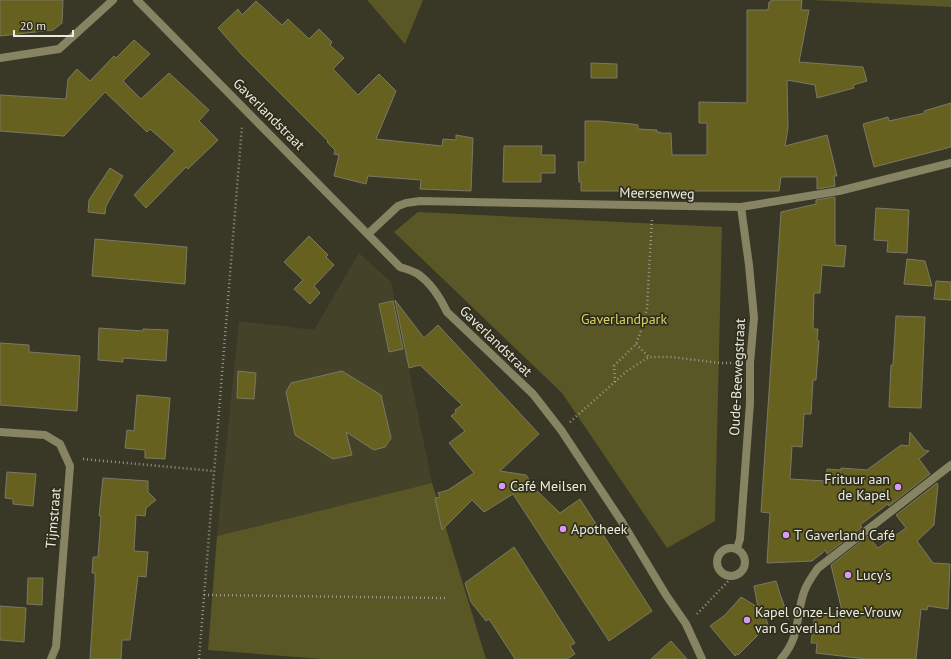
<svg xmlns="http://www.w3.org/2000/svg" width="951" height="659" font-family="'PT Sans',sans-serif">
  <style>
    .built { fill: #444229 }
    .green { fill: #5a5726 }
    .building { fill: #66611e; stroke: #7a7965 }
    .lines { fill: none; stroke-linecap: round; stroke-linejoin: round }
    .path { stroke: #999889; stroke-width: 2.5; stroke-dasharray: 1 3; stroke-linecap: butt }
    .minor { stroke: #868462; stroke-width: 8 }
    .tertiary { stroke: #868462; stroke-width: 8 }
    .poi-dot { fill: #db99f6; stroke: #2f2e1c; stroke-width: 1.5 }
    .labels { text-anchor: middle; stroke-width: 3.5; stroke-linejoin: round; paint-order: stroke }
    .street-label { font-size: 14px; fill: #ecebe0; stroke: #2f2e1c }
    .park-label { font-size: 14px; fill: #dbd35e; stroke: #2f2e1c }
    .poi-label { font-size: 14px; fill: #ecebe0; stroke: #2f2e1c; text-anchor: start }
  </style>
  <rect width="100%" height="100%" fill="#393826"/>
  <path class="built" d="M 359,253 L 391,282 L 432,483 L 217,536 L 239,321 L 314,330 Z"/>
  <path class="green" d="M 367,0 L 423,0 L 405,44 Z
    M 810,0 L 951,0 L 951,7 Z
    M 418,212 L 722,227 L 715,521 L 667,548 L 562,393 L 394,232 Z
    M 432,483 L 486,659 L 322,659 L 208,650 L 217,536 Z"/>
  <path class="building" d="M 0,0 L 63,0 L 62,23 L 53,30 L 0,36 Z
    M 771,0 L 802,0 L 801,10 L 809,10 L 799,62 L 863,67 L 867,81 L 853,85 L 854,88 L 817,98 L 815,85 L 787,80 L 788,128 L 785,146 L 827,135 L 837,176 L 834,176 L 835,186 L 817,189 L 817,177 L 781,177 L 779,191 L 581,191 L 581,182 L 579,182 L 578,162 L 585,162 L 585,121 L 599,121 L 632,124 L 638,125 L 638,129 L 657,130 L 656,132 L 660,132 L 660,133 L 671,133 L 672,155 L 707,155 L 707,123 L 699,123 L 699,102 L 747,103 L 747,10 L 768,10 L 769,2 L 771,2 Z
    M 256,1 L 282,25 L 288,19 L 309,39 L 319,29 L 332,42 L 330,45 L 344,58 L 333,69 L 358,95 L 379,74 L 396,91 L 376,139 L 442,146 L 443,139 L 456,140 L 456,135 L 473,138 L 471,191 L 420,189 L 421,180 L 368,176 L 366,184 L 334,176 L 339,155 L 334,154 L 335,150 L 327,142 L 328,141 L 241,54 L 218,28 L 238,9 L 242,15 Z
    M 134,40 L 150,54 L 123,81 L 141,99 L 169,73 L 209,110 L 199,121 L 218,140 L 188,169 L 186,167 L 146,208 L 134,195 L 175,151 L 150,129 L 147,132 L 105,92 L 64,136 L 0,131 L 0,95 L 66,99 L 68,79 L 77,69 L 90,81 L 114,56 L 116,58 Z
    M 591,63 L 617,64 L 617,78 L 591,78 Z
    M 951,103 L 951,147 L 874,167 L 863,124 L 888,117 L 889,121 L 925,113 L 924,111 Z
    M 504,146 L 542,146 L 541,155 L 555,155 L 555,173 L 541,173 L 541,182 L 503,182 Z
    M 110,168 L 123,176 L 106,206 L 105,214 L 88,212 L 89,200 Z
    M 835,197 L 835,245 L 846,246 L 844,267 L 822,265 L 820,293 L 814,293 L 813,329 L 818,329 L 817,340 L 819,341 L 816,380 L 813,380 L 811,414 L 804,414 L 802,447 L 792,446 L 790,479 L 826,481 L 827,469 L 841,470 L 841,468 L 867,470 L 901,445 L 909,446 L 910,432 L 924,450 L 929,451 L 919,459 L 930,474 L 889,506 L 888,504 L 860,525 L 862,527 L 827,554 L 826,550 L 812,561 L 767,563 L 770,513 L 761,512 L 781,212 L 816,204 L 816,200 Z
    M 876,208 L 909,210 L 907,253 L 887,252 L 888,241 L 874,240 Z
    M 309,236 L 328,255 L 326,257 L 334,265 L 314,286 L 320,293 L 310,304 L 294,289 L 303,280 L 284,262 Z
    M 95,239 L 187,247 L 185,284 L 92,276 Z
    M 907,259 L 925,261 L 932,286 L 904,284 Z
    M 936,281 L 951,282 L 951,300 L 934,299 Z
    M 395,300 L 424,338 L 438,325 L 539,434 L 500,471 L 526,475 L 536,490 L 560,513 L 580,499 L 652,611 L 609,641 L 513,494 L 484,512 L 472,500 L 442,530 L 435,498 L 440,497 L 438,493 L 448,490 L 474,473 L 449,443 L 465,431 L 451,416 L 456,412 L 455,410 L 462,405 L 420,365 L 409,368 Z
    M 393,301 L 403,349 L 389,352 L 379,304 Z
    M 896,316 L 925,317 L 921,408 L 889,407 L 891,365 L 893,365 Z
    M 99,328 L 143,331 L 143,329 L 168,330 L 166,361 L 123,358 L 123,362 L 98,360 Z
    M 0,343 L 29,345 L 29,352 L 80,356 L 77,411 L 0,405 Z
    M 238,371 L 256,373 L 254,399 L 237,398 Z
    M 342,371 L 381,395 L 391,438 L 385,447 L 374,450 L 346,432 L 352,455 L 333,459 L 295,435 L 286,392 L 291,383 Z
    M 137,395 L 170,398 L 165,459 L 145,458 L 145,450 L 125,448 L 127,430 L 134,431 Z
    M 7,472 L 36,474 L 33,506 L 13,504 L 13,499 L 5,498 Z
    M 103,478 L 148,481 L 148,492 L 156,500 L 146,508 L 145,516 L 136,515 L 134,551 L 148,552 L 146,577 L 138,576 L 130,640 L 122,640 L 121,659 L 90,659 L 95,582 L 95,573 L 92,573 L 93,557 L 98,557 L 101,516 L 99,516 Z
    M 937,483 L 938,485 L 934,525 L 917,541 L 933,563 L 950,564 L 948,609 L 928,606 L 927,610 L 921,609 L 916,659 L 866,659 L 816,653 L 817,643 L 811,643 L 815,613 L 843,615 L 831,565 L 868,536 L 878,548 L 906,528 L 896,515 Z
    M 514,547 L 575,643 L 570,646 L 575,654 L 567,659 L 515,659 L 489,619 L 486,621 L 471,602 L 465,583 Z
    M 28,578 L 43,578 L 42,605 L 27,604 Z
    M 776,581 L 780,594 L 789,619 L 758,608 L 754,586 Z
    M 741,597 L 764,611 L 769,629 L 760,633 L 738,655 L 736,654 L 735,656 L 710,626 L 725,615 Z
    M 0,606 L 26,608 L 24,642 L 0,640 Z
    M 671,641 L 687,659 L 651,659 Z"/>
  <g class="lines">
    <path class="path" d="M 636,344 L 649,357
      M 615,382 L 614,366 L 636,344 L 642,328 L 647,308 L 652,218
      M 570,422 L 627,371 L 649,357 L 672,357 L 720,363 L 737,363
      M 83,459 L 214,471
      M 204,595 L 446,598
      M 697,614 L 732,577
      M 199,659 L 242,126"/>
    <path class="minor" d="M 0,58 L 59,49 L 113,0
      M 368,234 L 398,206 L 406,203 L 420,201 L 741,207 L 839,191 L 951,163
      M 0,432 L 45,435 L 60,444 L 70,466 L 56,647 L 51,659
      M717 562a14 14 0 1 1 28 0a14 14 0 1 1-28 0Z
      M 737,548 L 740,539 L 750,403 L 750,363 L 754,318 L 749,265 L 741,207
      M 781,659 C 801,636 795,618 804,592 C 807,583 813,575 818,568 L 951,465"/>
    <path class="tertiary" d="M 137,0 L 400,267 C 406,269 413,271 418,274 C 432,284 440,297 447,312 L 533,394 L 561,430 L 622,522 L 666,595 L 686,624 L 702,659"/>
  </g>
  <g class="poi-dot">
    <circle cx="502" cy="486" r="4"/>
    <circle cx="898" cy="487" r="4"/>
    <circle cx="563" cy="529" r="4"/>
    <circle cx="786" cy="535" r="4"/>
    <circle cx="848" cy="575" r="4"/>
    <circle cx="747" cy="620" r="4"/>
  </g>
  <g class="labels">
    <g class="street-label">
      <text transform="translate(269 114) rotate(45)" y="5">Gaverlandstraat</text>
      <text transform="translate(657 193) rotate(1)" y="5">Meersenweg</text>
      <text transform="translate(496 341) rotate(44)" y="5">Gaverlandstraat</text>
      <text transform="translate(737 377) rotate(-87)" y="5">Oude-Beewegstraat</text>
      <text transform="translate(53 518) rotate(-85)" y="5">Tijmstraat</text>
    </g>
    <g class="park-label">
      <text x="624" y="324">Gaverlandpark</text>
    </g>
    <g class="poi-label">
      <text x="890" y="484" text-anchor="end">Frituur aan<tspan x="890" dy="16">de Kapel</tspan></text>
      <text x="510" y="491">Café Meilsen</text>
      <text x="571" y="534">Apotheek</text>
      <text x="794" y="540">T Gaverland Café</text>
      <text x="856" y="580">Lucy's</text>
      <text x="755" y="617">Kapel Onze-Lieve-Vrouw<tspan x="755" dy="16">van Gaverland</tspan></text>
    </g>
  </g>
  <path d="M14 30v6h59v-6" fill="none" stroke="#ecebe0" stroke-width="2"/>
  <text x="20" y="30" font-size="12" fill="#ecebe0" stroke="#2f2e1c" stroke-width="3" paint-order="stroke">20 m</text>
</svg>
